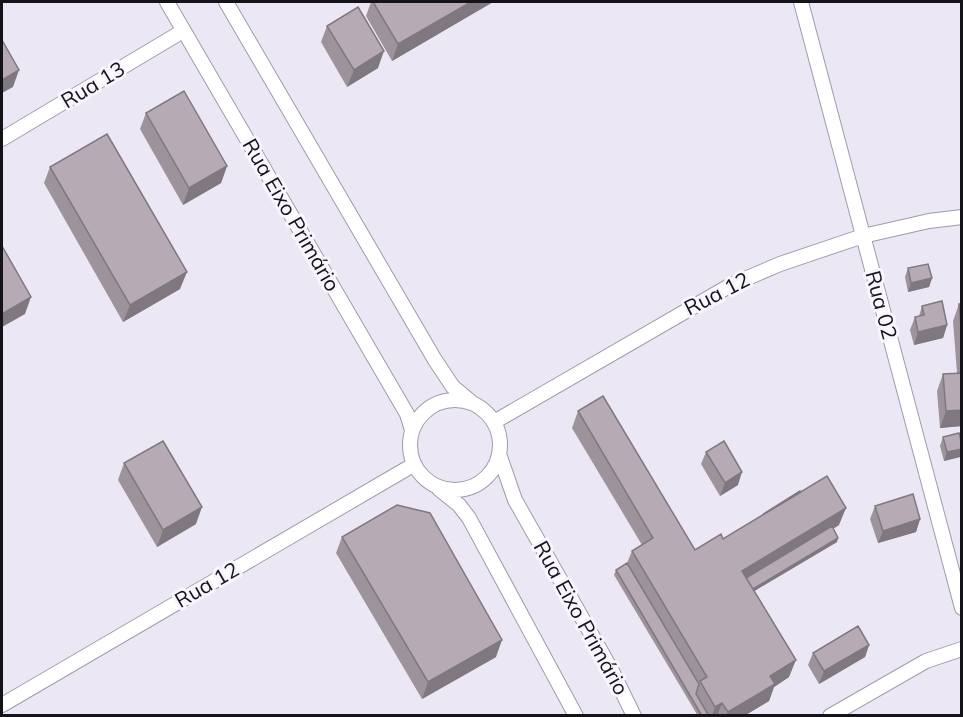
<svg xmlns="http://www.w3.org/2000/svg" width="963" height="717" font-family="Mulish,sans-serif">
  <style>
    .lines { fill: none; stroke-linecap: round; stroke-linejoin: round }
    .minor-casing { stroke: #a09ca7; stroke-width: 16 }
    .minor { stroke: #fff; stroke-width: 14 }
    .wall { fill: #9d939b }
    .shaded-wall { fill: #7f787e }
    .building { fill: #b6abb4; stroke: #7f787e; stroke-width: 1.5 }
    .labels { text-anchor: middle; stroke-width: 6; stroke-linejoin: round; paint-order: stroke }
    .street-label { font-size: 21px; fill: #141317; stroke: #f8f5ff }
  </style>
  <rect width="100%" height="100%" fill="#ece7f4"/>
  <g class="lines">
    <defs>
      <path id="minor" d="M 167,2 L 407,414 L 412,430
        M 226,2 L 435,360 L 453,387 L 471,402
        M 801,2 L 962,608
        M 2,139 L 183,31
        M410 445a45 45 0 1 1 90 0a45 45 0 1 1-90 0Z
        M 494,422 L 731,285 L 780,264 L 863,236 L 929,221 L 962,217
        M 499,454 L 515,500 L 611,669 L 634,716
        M 439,489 L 459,505 L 469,518 L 576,716
        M 2,705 L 413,465
        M 830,716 L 926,661 L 962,649"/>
    </defs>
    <use href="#minor" class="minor-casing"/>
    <use href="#minor" class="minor"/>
  </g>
  <path class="wall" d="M 371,2 L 493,2 L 392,61 L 366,16 Z
    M 327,26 L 378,68 L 347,87 L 321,42 Z
    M 146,113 L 227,166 L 221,183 L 183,205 L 140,129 Z
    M 50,167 L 180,289 L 123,322 L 44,183 Z
    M 908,268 L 932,278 L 929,287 L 908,292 L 905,277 Z
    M 959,304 L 962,304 L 962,426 L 940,428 L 937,391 L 943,374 L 957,373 L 953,321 Z
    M 922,306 L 947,325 L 943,338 L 914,345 L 910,330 L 915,317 L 919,316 Z
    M 578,411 L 695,550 L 723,539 L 839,525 L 833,529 L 837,542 L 754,591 L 789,677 L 774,687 L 769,701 L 744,716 L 698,716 L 614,575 L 616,570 L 627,563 L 632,551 L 642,545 L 572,428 Z
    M 943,437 L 960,457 L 944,461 L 940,446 Z
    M 706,452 L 738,485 L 720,496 L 701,464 Z
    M 124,463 L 196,524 L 157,547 L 118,480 Z
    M 875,506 L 920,519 L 916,532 L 878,543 L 870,519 Z
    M 342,537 L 496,657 L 422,699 L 336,553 Z
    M 869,645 L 865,657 L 819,684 L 808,665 L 813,653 Z"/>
  <path class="shaded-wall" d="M 471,2 L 493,2 L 392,61 L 398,44 Z
    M 384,51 L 378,68 L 347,87 L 354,70 Z
    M 19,70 L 13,87 L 2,93 L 2,80 Z
    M 227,166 L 221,183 L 183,205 L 189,188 Z
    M 187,272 L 180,289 L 123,322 L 130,305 Z
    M 932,278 L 929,287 L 908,292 L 911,283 Z
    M 31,297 L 25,314 L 2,327 L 2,314 Z
    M 947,325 L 943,338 L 914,345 L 918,332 Z
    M 962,410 L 962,426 L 940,428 L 946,411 Z
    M 962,449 L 960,457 L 944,461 L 947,452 Z
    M 742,472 L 738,485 L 720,496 L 725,483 Z
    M 202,507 L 196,524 L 157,547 L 163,530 Z
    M 846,508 L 839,525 L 743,583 L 742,571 Z
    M 920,519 L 916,532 L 878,543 L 883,531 Z
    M 838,538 L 837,542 L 746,596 L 748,591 Z
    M 502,640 L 496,657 L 422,699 L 428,682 Z
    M 869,645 L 865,657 L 819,684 L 824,671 Z
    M 796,660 L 789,677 L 774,687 L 769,701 L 744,716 L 726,716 L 728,712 L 770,676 Z
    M 722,703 L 717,716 L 712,716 L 715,707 Z"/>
  <path class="building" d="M 373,2 L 471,2 L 398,44 Z
    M 358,7 L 384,51 L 354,70 L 327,26 Z
    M 2,40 L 19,70 L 2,80 Z
    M 184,91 L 227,166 L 189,188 L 146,113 Z
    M 107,134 L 187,272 L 130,305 L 50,167 Z
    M 2,246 L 31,297 L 2,314 Z
    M 928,264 L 932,278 L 911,283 L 908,268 Z
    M 942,301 L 947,325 L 918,332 L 915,317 L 924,315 L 922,306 Z
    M 959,304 L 962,304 L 962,338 Z
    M 962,373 L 962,410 L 946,411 L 943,374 Z
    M 603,396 L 695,550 L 721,534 L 723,539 L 827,476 L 846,508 L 742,571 L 796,660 L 770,676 L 775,684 L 728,712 L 722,703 L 715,707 L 700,681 L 707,677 L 632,551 L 653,538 L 578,411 Z
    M 959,433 L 962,444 L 962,449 L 947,452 L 943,437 Z
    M 163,441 L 202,507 L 163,530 L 124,463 Z
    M 724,441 L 742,472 L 725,483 L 706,452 Z
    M 800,491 L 801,492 L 766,513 L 765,513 Z
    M 913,494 L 920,519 L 883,531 L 875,506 Z
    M 397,505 L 430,513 L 502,640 L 428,682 L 342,537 Z
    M 832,526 L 838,538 L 753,589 L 746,578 Z
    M 627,563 L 699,684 L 696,694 L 709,716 L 702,716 L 616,570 Z
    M 858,626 L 869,645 L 824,671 L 813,653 Z"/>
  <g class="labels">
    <g class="street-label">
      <text transform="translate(93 85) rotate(-31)" y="7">Rua 13</text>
      <text transform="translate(291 215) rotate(60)" y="7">Rua Eixo Primário</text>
      <text transform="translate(717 294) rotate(-27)" y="7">Rua 12</text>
      <text transform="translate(881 305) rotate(75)" y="7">Rua 02</text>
      <text transform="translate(207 585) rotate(-30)" y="7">Rua 12</text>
      <text transform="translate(581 618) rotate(61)" y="7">Rua Eixo Primário</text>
    </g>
  </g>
  <rect width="963" height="717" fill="none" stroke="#141317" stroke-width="6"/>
</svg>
